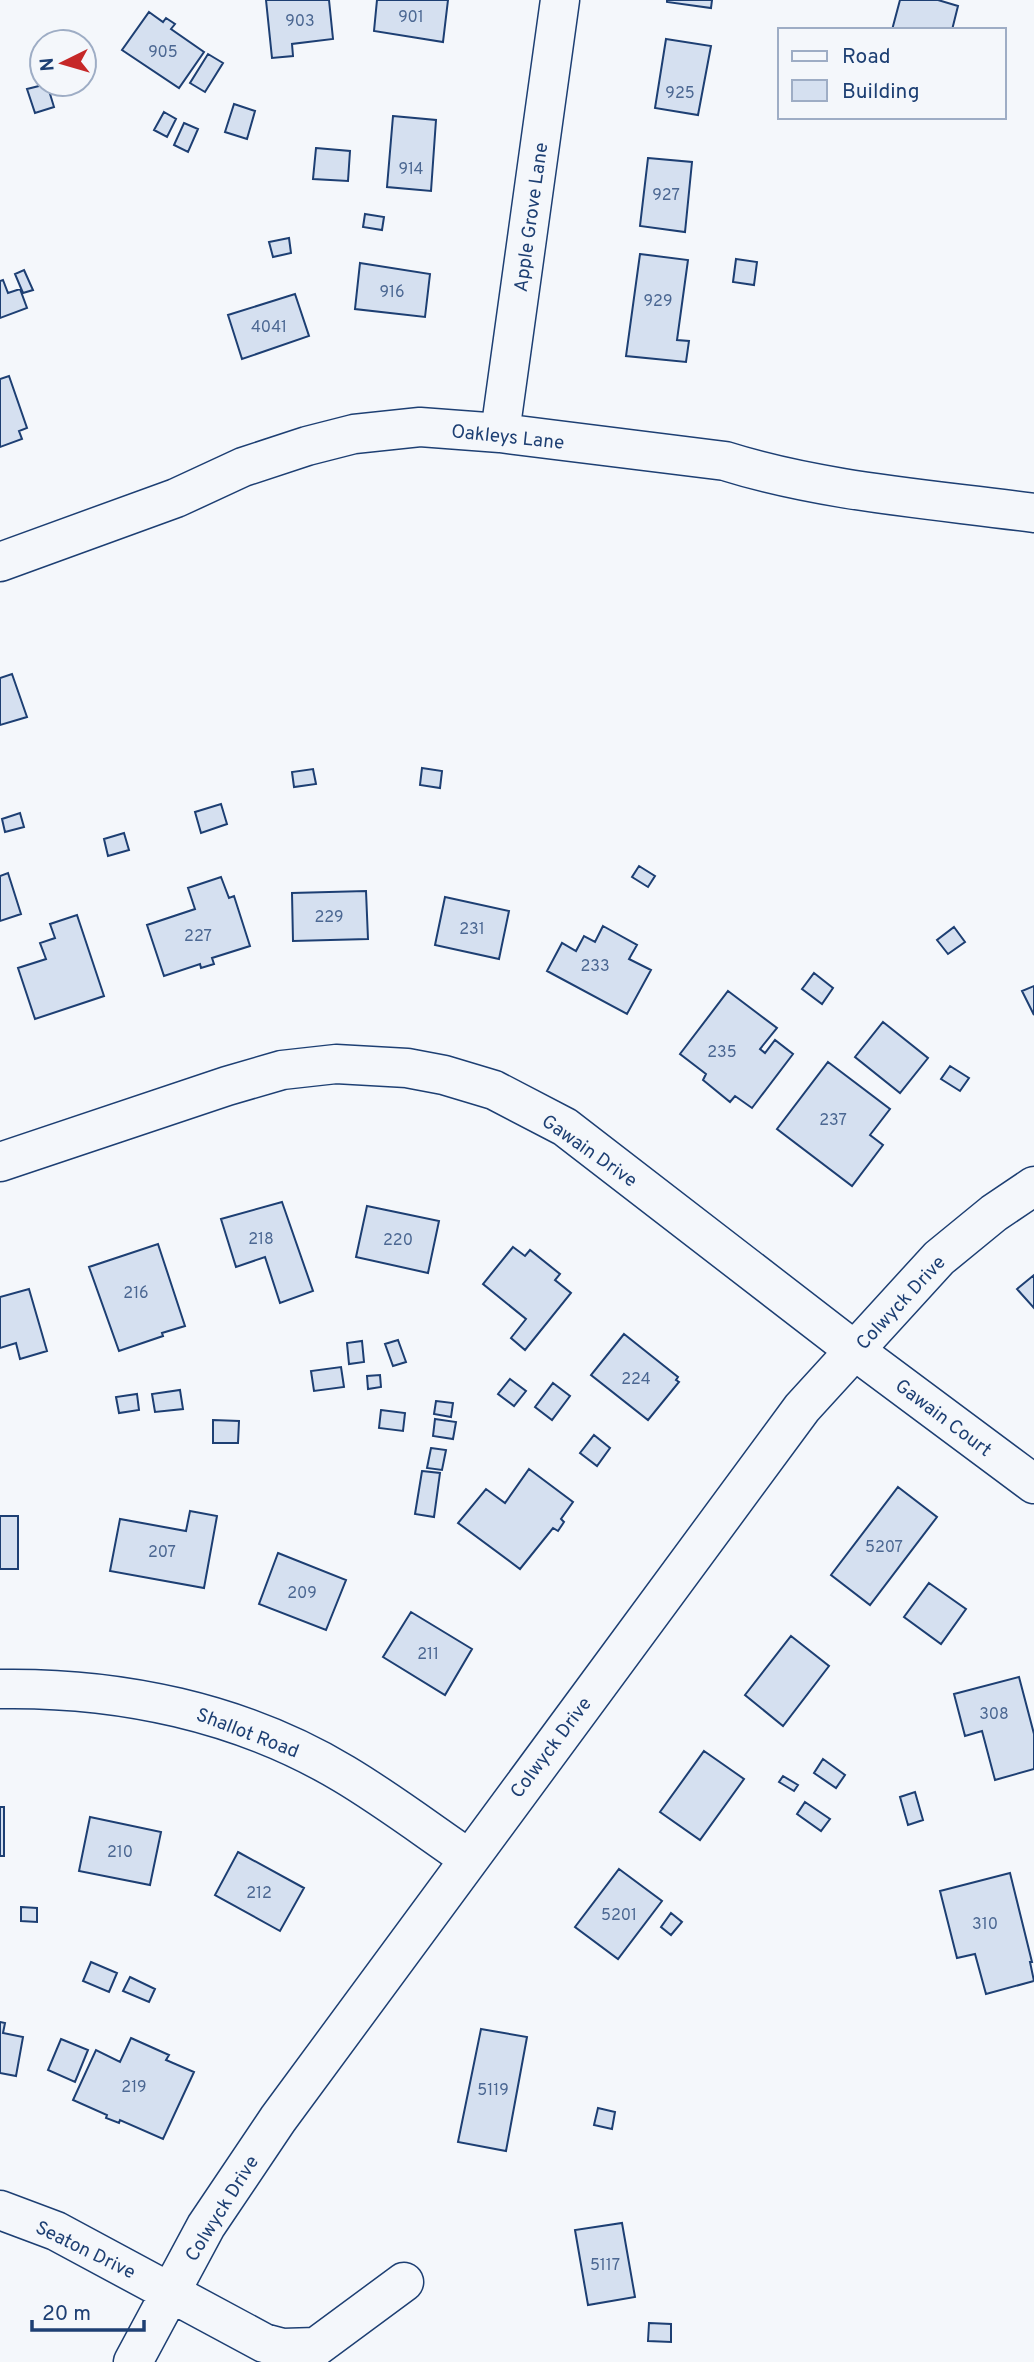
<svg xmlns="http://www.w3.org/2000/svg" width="1034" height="2362" font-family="Overpass,sans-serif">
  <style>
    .building { fill: #d5e0f0; stroke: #1d3f73; stroke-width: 2 }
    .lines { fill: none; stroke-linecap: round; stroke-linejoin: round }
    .minor-casing { stroke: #1d3f73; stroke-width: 41 }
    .minor { stroke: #f4f7fb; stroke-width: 38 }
    .labels { text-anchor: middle; stroke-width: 5; stroke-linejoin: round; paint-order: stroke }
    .number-label { font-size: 16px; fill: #4b6792 }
    .street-label { font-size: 19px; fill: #1d3f73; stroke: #f4f7fb }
  </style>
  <rect width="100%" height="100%" fill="#f4f7fb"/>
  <path class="building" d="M 266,0 L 329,0 L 333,39 L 292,44 L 293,56 L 272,58 Z
    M 377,0 L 448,0 L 443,42 L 374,31 Z
    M 667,0 L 712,0 L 711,8 L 667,2 Z
    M 900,0 L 938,0 L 958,6 L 952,30 L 892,30 Z
    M 149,12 L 163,22 L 166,18 L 175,24 L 171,29 L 204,52 L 179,88 L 122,50 Z
    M 666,39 L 711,46 L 698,115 L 655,108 Z
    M 208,54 L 223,63 L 205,92 L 190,83 Z
    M 47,84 L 54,107 L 35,113 L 27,89 Z
    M 234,104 L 255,111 L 247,139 L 225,132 Z
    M 164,112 L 176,119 L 167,137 L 154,130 Z
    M 393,116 L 436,120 L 431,191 L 387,187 Z
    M 184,123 L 198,129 L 188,152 L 174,145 Z
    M 316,148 L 350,151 L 348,181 L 313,179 Z
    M 648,158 L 692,162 L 685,232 L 640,226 Z
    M 365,214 L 384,217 L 382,230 L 363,227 Z
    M 289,238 L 291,253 L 273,257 L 269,242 Z
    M 640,254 L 688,260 L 677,340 L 689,341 L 686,362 L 626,356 Z
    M 736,259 L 757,262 L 754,285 L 733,282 Z
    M 360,263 L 430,274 L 425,317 L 355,309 Z
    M 24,270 L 33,290 L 23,293 L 15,274 Z
    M 3,280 L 8,293 L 20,289 L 27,308 L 0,318 L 0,281 Z
    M 295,294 L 309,336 L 242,359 L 228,315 Z
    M 9,376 L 27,428 L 19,431 L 22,439 L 0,447 L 0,379 Z
    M 12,674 L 27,717 L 0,725 L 0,678 Z
    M 422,768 L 442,771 L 440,788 L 420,785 Z
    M 313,769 L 316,784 L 294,787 L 292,772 Z
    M 221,804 L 227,824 L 201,833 L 195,812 Z
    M 20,813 L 24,827 L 5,832 L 2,819 Z
    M 124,833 L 129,850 L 108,856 L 104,839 Z
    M 639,866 L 655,876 L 648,887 L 632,877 Z
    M 8,873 L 21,914 L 0,921 L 0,876 Z
    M 221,877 L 229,898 L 234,896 L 250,946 L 212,958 L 214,964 L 201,968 L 200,964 L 164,976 L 147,925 L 195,909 L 188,888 Z
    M 366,891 L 368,939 L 293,941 L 292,893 Z
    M 445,897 L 509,911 L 499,959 L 435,945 Z
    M 77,915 L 104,996 L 35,1019 L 18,968 L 46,959 L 40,943 L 55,938 L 50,924 Z
    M 603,926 L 637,945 L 629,959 L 651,970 L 627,1014 L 547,971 L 562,943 L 576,951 L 584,936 L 595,942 Z
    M 954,927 L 965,942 L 948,954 L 937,940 Z
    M 814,973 L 833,988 L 822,1004 L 802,989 Z
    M 1034,986 L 1034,1015 L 1022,991 Z
    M 728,991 L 777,1028 L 760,1049 L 765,1053 L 775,1040 L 793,1054 L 752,1108 L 735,1096 L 730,1102 L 703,1080 L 706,1074 L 680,1054 Z
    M 883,1022 L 928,1058 L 900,1093 L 855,1057 Z
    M 828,1062 L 890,1109 L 870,1135 L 883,1145 L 852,1186 L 777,1129 Z
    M 950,1066 L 969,1078 L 960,1091 L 941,1079 Z
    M 282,1202 L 313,1291 L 280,1303 L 265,1257 L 236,1267 L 221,1219 Z
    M 367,1206 L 439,1221 L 428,1273 L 356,1257 Z
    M 158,1244 L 185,1326 L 162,1333 L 163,1336 L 119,1351 L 89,1267 Z
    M 513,1247 L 525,1256 L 530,1250 L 560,1274 L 555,1280 L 571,1293 L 525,1350 L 511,1338 L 526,1319 L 483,1284 Z
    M 1034,1275 L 1034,1308 L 1017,1289 Z
    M 29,1289 L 47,1351 L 20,1359 L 16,1343 L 0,1348 L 0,1297 Z
    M 624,1334 L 678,1377 L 676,1380 L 679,1382 L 648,1420 L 591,1375 Z
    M 398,1340 L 406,1362 L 393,1366 L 385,1344 Z
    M 362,1341 L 364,1362 L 349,1364 L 347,1343 Z
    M 341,1367 L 344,1387 L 314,1391 L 311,1371 Z
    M 380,1375 L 381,1387 L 368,1389 L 367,1376 Z
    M 510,1379 L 526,1391 L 514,1406 L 498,1394 Z
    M 553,1383 L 570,1396 L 552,1420 L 535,1407 Z
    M 180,1390 L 183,1409 L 155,1412 L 152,1394 Z
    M 137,1394 L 139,1410 L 119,1413 L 116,1397 Z
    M 436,1401 L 453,1403 L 451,1417 L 434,1414 Z
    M 381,1410 L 405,1413 L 403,1431 L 379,1428 Z
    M 435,1419 L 456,1422 L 453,1439 L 433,1436 Z
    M 213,1420 L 239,1421 L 238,1443 L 213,1443 Z
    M 594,1435 L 610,1448 L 597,1466 L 580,1453 Z
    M 431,1448 L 446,1450 L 442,1470 L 427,1468 Z
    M 529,1469 L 573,1502 L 561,1519 L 564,1522 L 558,1531 L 553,1528 L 520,1569 L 458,1523 L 486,1489 L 505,1503 Z
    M 422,1471 L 440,1473 L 434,1517 L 415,1514 Z
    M 898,1487 L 937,1517 L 870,1605 L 831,1575 Z
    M 190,1511 L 217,1516 L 204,1588 L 110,1571 L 120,1519 L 186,1531 Z
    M 0,1516 L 18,1516 L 18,1569 L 0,1569 Z
    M 278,1553 L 346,1580 L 326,1630 L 259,1604 Z
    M 929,1583 L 966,1609 L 941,1644 L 904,1617 Z
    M 411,1612 L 472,1649 L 445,1695 L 383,1657 Z
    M 791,1636 L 829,1666 L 783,1726 L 745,1695 Z
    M 1019,1677 L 1034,1734 L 1034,1769 L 995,1780 L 982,1731 L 965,1736 L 954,1694 Z
    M 704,1751 L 744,1779 L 700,1840 L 660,1812 Z
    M 823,1759 L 845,1775 L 836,1788 L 814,1773 Z
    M 783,1776 L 798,1785 L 794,1791 L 779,1782 Z
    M 915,1792 L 923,1820 L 908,1825 L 900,1797 Z
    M 805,1802 L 830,1819 L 821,1831 L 797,1814 Z
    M 0,1807 L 4,1807 L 4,1856 L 0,1856 Z
    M 90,1817 L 161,1832 L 150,1885 L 79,1871 Z
    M 238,1852 L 304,1888 L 280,1931 L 215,1895 Z
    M 619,1869 L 662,1901 L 618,1959 L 575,1927 Z
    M 1010,1873 L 1032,1962 L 1030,1962 L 1034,1981 L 986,1994 L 975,1954 L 957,1958 L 940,1891 Z
    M 21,1907 L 37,1908 L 37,1922 L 21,1921 Z
    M 671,1913 L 682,1922 L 671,1935 L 661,1927 Z
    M 91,1962 L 117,1973 L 109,1992 L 83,1981 Z
    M 130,1977 L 155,1989 L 149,2002 L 123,1991 Z
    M 0,2022 L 5,2023 L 3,2033 L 23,2037 L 16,2076 L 0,2073 Z
    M 481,2029 L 527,2037 L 506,2151 L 458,2142 Z
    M 131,2038 L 169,2055 L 166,2060 L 194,2072 L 163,2139 L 120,2120 L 119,2123 L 106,2118 L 107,2115 L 73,2100 L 96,2050 L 120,2062 Z
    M 61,2039 L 88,2050 L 75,2082 L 48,2070 Z
    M 598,2108 L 615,2112 L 612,2129 L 594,2125 Z
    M 622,2223 L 635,2297 L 588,2305 L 575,2230 Z
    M 649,2323 L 671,2324 L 671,2342 L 648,2341 Z"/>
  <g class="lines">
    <defs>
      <path id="minor" d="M 500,433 L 560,0
        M 0,562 L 176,498 L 243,467 L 307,446 L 354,434 L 420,427 L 500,433 L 725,461 C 824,492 931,499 1034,513
        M 0,1162 L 227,1086 L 282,1070 L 336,1064 L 407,1068 L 444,1075 L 494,1090 L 565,1127 L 854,1350 L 1034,1484
        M 0,1689 C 119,1687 241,1712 344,1774 C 386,1799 427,1830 468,1858
        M 0,2210 L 56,2231 L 264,2343 L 283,2348 L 316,2347 L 404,2282
        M 133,2362 L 206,2226 L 278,2119 L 802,1408 L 939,1258 L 994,1213 L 1034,1186"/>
    </defs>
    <use href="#minor" class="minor-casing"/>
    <use href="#minor" class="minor"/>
  </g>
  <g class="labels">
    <g class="number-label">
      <text x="411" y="22">901</text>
      <text x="300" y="26">903</text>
      <text x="163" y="57">905</text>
      <text x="680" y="98">925</text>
      <text x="411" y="174">914</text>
      <text x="666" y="200">927</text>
      <text x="392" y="297">916</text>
      <text x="658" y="306">929</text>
      <text x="269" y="332">4041</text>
      <text x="329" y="922">229</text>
      <text x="472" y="934">231</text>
      <text x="198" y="941">227</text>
      <text x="595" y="971">233</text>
      <text x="722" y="1057">235</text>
      <text x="833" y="1125">237</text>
      <text x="261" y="1244">218</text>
      <text x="398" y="1245">220</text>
      <text x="136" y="1298">216</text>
      <text x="636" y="1384">224</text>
      <text x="884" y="1552">5207</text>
      <text x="162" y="1557">207</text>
      <text x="302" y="1598">209</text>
      <text x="428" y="1659">211</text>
      <text x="994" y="1719">308</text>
      <text x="120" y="1857">210</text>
      <text x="259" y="1898">212</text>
      <text x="619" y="1920">5201</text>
      <text x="985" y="1929">310</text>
      <text x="134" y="2092">219</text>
      <text x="493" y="2095">5119</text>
      <text x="605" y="2270">5117</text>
    </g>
    <g class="street-label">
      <text transform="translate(530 217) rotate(-82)" y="7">Apple Grove Lane</text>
      <text transform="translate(508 436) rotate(6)" y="7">Oakleys Lane</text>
      <text transform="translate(590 1150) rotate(35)" y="7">Gawain Drive</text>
      <text transform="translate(900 1302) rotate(-47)" y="7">Colwyck Drive</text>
      <text transform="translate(944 1417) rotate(37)" y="7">Gawain Court</text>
      <text transform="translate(248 1732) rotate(21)" y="7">Shallot Road</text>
      <text transform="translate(550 1747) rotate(-53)" y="7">Colwyck Drive</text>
      <text transform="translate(221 2208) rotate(-58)" y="7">Colwyck Drive</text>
      <text transform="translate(86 2249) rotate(26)" y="7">Seaton Drive</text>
    </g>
  </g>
  <rect x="778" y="28" width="228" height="91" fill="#f4f7fb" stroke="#9eadc5" stroke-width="2"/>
  <rect x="792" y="51" width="35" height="10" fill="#f4f7fb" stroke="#9eadc5" stroke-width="2"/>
  <text x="842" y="63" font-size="21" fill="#1d3f73">Road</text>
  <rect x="792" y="80" width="35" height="21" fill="#d5e0f0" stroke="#9eadc5" stroke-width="2"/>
  <text x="842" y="98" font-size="21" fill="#1d3f73">Building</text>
  <g transform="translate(63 63) rotate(265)"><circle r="33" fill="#f4f7fb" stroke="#9eadc5" stroke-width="2"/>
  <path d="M0-5L12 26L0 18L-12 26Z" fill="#c62828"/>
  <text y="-10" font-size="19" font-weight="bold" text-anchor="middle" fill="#1d3f73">N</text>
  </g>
  <path d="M32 2320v10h112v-10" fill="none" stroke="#1d3f73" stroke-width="3.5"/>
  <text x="42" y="2320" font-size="21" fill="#1d3f73" stroke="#f4f7fb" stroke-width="5" paint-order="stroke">20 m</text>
</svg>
